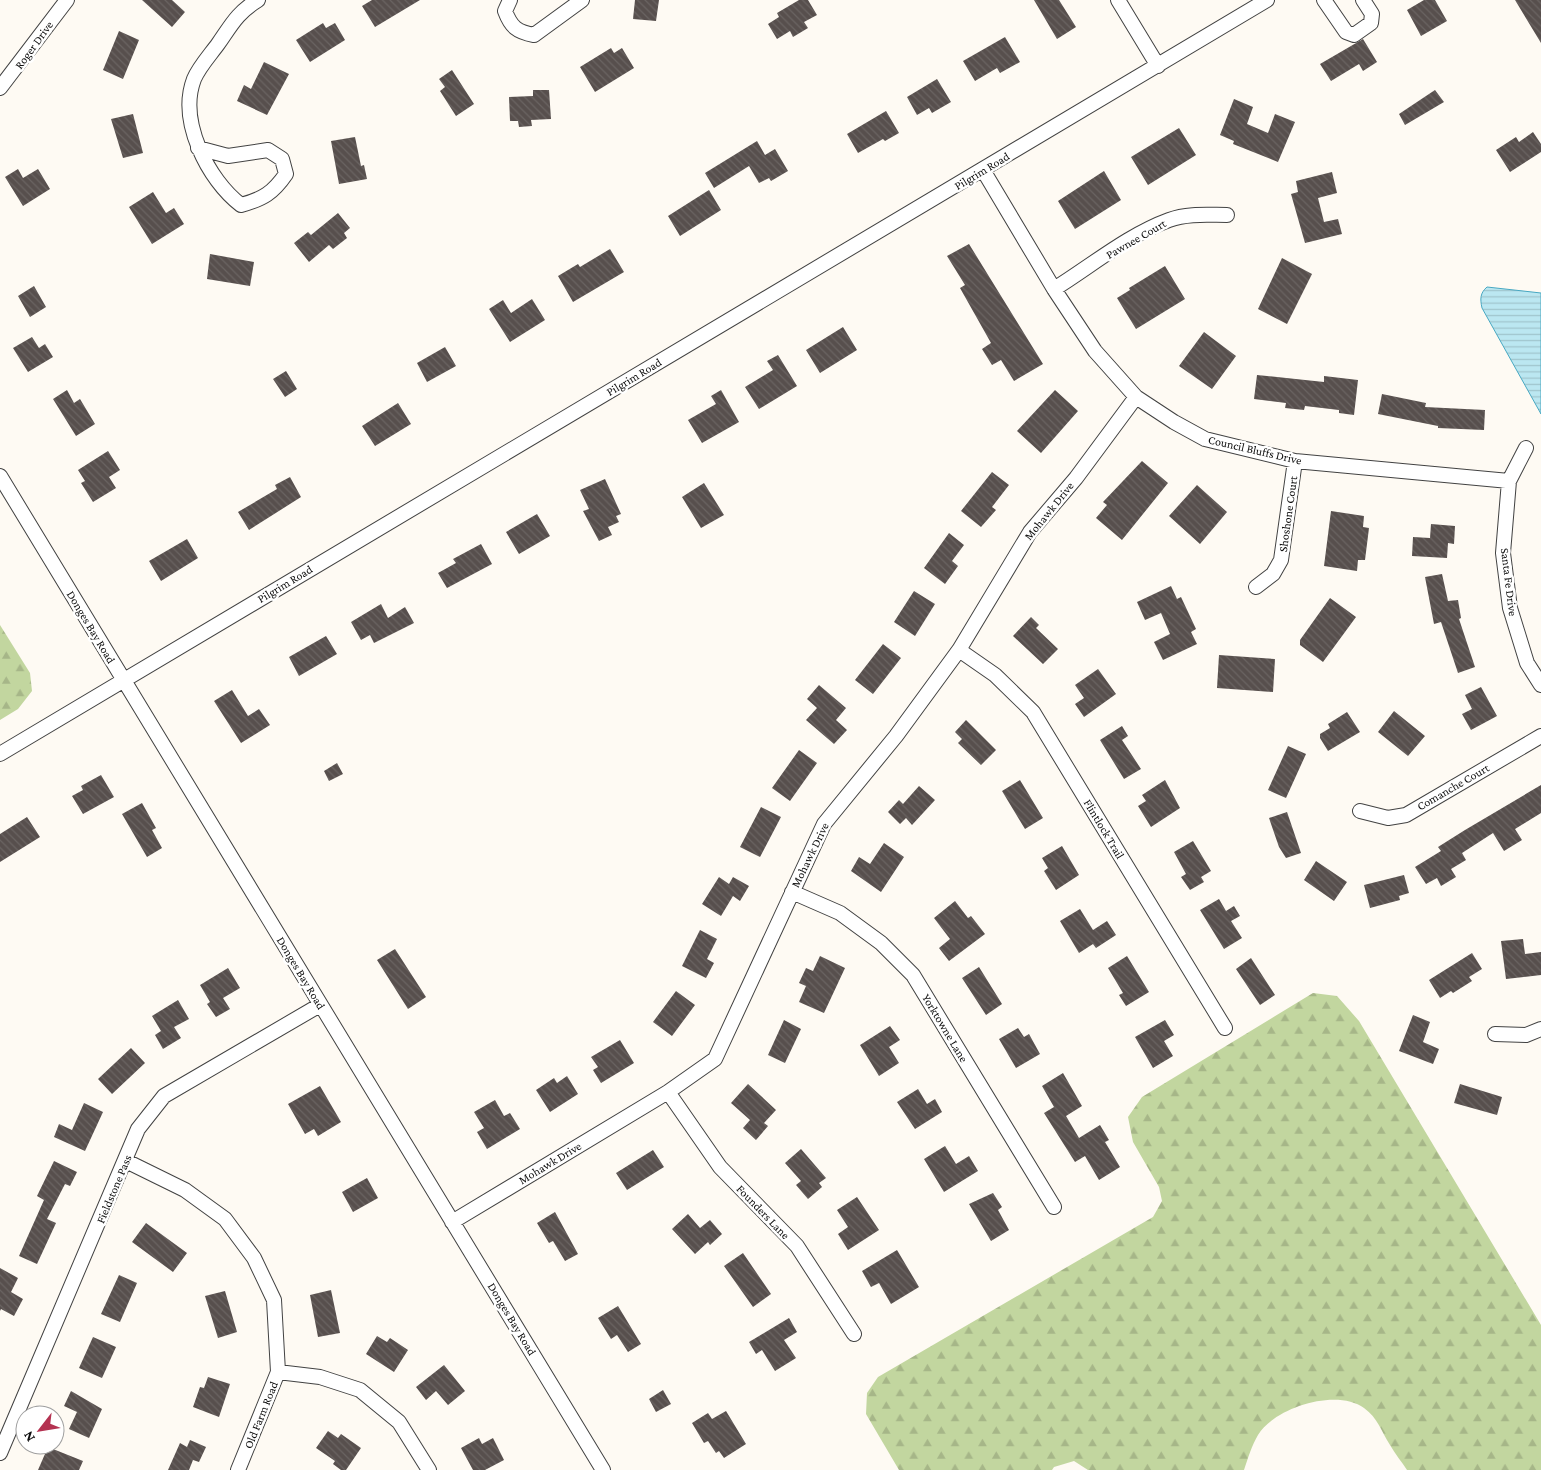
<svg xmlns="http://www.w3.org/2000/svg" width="1541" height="1470" font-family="'Crimson Pro',serif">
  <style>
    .forest { fill: url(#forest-firs) }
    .water { fill: url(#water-rules); stroke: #48a8c2 }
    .building { fill: url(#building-back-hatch) }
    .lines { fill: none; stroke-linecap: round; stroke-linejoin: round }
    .minor-casing { stroke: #424242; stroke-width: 16 }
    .minor { stroke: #fff; stroke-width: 14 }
    .labels { text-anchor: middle; stroke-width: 5; stroke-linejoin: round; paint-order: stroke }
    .street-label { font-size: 12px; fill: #0f0f0f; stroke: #fff }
  </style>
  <defs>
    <pattern id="forest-firs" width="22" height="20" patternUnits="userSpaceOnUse" patternTransform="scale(1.25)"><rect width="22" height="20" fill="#c2d69f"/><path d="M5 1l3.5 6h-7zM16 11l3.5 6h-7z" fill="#a6b688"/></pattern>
    <pattern id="water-rules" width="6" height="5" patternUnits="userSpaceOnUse" patternTransform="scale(1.25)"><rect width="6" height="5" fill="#bbe7f1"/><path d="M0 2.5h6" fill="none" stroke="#a0c5cd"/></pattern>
    <pattern id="building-back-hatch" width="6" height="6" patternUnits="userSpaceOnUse" patternTransform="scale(1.25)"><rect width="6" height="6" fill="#574f4d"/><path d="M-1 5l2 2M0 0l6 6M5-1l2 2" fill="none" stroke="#6a6462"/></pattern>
  </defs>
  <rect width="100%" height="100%" fill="#fefaf3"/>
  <path class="forest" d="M 0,625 L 30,673 L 32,691 L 18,709 L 0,720 Z
    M 1313,993 L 1337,996 L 1359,1021 L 1541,1325 L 1541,1470 L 1407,1470 C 1402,1462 1395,1454 1390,1445 C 1381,1431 1378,1418 1364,1408 C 1337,1388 1275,1407 1258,1435 C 1252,1445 1248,1458 1244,1470 L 1088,1470 L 1074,1461 L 1054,1467 L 1052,1470 L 899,1470 L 866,1414 L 867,1393 L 878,1377 L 1153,1217 L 1162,1201 L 1159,1187 L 1133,1142 L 1128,1117 L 1142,1097 Z"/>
  <path class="water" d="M 1487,287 L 1541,293 L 1541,414 L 1482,308 C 1480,299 1480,293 1487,287 Z"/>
  <path class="building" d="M 142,0 L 172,0 L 185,12 L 172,27 Z
    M 372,0 L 420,0 L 375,27 L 362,6 Z
    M 635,0 L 659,0 L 656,21 L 633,19 Z
    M 799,0 L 808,0 L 817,15 L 804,22 L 808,28 L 793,37 L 790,31 L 777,39 L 768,24 L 779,17 L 777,13 Z
    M 1034,0 L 1059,0 L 1076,27 L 1057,39 Z
    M 1424,0 L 1435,0 L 1447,21 L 1421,36 L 1407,10 Z
    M 1515,0 L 1541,0 L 1541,43 Z
    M 323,23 L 326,28 L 335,23 L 345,40 L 310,62 L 296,40 Z
    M 119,31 L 139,40 L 123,79 L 103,70 Z
    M 1005,37 L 1020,62 L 1000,73 L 997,68 L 975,81 L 963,61 Z
    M 1363,39 L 1377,62 L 1363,71 L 1359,64 L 1331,81 L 1320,64 Z
    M 611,48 L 614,53 L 622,48 L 634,68 L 595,92 L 580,67 Z
    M 264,62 L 289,74 L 267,115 L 237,101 L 244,85 L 251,89 Z
    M 452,70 L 474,104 L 456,116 L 440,91 L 445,87 L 439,79 Z
    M 937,79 L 951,102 L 932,113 L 929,108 L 917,115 L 907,97 Z
    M 533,90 L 549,90 L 551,119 L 531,120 L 532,126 L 519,127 L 518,121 L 510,121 L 509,97 L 533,96 Z
    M 1435,90 L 1444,102 L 1405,125 L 1399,114 Z
    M 1234,99 L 1253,107 L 1247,124 L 1268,133 L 1275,114 L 1295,122 L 1278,162 L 1233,144 L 1234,141 L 1220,135 Z
    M 886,111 L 899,133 L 885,141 L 883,139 L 858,153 L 847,134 Z
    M 133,114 L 143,153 L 123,158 L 111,119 Z
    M 1179,128 L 1196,155 L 1148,185 L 1131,157 Z
    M 1533,132 L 1541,144 L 1541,152 L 1510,172 L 1496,150 L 1516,137 L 1519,142 Z
    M 355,137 L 361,166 L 364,165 L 367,179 L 339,184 L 331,141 Z
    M 757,141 L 765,155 L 775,149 L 788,171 L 771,181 L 769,178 L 759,183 L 749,166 L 714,188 L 705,173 Z
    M 18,169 L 23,178 L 38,169 L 50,189 L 23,206 L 5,177 Z
    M 1104,171 L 1121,200 L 1075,229 L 1058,201 Z
    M 1332,172 L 1337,193 L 1318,198 L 1324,222 L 1338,219 L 1342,234 L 1305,243 L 1291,194 L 1298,192 L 1296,181 Z
    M 709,190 L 721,210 L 680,236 L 668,216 Z
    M 153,192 L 166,213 L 174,208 L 184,224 L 152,244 L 129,207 Z
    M 338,213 L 350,228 L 344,233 L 347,238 L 333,249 L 329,245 L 309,262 L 294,243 L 308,232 L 311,235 Z
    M 969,244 L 1043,364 L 1014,381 L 1001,360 L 992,365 L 982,349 L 991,343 L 960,288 L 965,285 L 947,256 Z
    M 610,249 L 624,272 L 573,302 L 558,276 L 578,264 L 580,267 Z
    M 210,254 L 254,262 L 250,286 L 207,279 Z
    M 1282,258 L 1312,274 L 1287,324 L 1258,309 Z
    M 1165,266 L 1185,299 L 1136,329 L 1117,298 L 1130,290 L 1129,288 Z
    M 34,286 L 46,307 L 30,317 L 18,296 Z
    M 532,299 L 545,320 L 510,342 L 489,309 L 503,300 L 511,313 Z
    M 843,327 L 857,350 L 820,373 L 806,350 Z
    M 1204,332 L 1236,356 L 1212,389 L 1179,366 Z
    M 32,337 L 39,348 L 45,344 L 53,357 L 28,372 L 13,348 Z
    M 445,347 L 456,366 L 427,382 L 417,363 Z
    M 778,355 L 797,386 L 759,409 L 745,387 L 773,370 L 767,361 Z
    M 286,371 L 297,389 L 285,397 L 273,379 Z
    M 1257,375 L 1324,382 L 1324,376 L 1358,380 L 1354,415 L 1339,413 L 1339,410 L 1305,406 L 1304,410 L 1285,408 L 1286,403 L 1254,399 Z
    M 67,390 L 74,403 L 80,399 L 95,424 L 76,436 L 53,399 Z
    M 721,390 L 739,422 L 702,443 L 688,420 L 716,404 L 711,396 Z
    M 1055,390 L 1078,411 L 1041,453 L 1017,431 Z
    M 1382,394 L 1426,403 L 1425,407 L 1485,410 L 1484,430 L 1438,428 L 1438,426 L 1378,414 Z
    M 398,403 L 411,424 L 375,446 L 362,426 Z
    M 108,451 L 120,470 L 109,477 L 116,488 L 93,502 L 81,483 L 85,481 L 78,470 Z
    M 1142,461 L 1168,483 L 1122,540 L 1096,518 L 1107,505 L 1103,502 Z
    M 992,472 L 1009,485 L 992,507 L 996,510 L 981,527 L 961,511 Z
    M 290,477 L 301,497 L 249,530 L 238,512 L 277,489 L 275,485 Z
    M 605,479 L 621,514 L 616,516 L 619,522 L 608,527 L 612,535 L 599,541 L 583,511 L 589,509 L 580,490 Z
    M 704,483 L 724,515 L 701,528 L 682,497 Z
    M 1197,485 L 1227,512 L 1200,544 L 1169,516 Z
    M 1331,511 L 1364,516 L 1363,527 L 1369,528 L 1365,560 L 1358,560 L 1357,571 L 1324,566 Z
    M 537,514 L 550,536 L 519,554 L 506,532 Z
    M 1431,524 L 1455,526 L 1454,544 L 1448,543 L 1447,558 L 1412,556 L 1413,537 L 1430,538 Z
    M 949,533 L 964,545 L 952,561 L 958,566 L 945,584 L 924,568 Z
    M 187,539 L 198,558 L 161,581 L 149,561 Z
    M 481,544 L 492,564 L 447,588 L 438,573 L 456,563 L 453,559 Z
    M 1442,574 L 1448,601 L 1458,600 L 1461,618 L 1459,619 L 1475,667 L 1458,673 L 1441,622 L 1434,624 L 1425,577 Z
    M 1171,586 L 1177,599 L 1181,597 L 1196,629 L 1191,632 L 1197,644 L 1163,660 L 1154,642 L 1170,634 L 1161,613 L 1145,620 L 1137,602 Z
    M 914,591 L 935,604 L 915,636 L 894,622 Z
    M 1330,598 L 1356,617 L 1323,662 L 1300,645 L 1300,640 Z
    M 381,604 L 388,618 L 405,607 L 414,623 L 374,643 L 370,635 L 361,640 L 351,622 Z
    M 1031,617 L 1039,625 L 1036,628 L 1058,649 L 1043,664 L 1013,636 Z
    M 326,636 L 337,654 L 299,676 L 289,657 Z
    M 883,644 L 901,658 L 873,694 L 855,680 Z
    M 1219,655 L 1275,659 L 1273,692 L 1217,688 Z
    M 1098,669 L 1116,694 L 1084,717 L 1075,704 L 1084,698 L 1075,685 Z
    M 819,685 L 846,708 L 836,720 L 847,730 L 834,744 L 806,720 L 817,708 L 807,699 Z
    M 1481,687 L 1497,716 L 1471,730 L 1462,714 L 1472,709 L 1465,695 Z
    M 232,690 L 248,716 L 259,709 L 270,725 L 241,743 L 214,701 Z
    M 1394,711 L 1425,736 L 1408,756 L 1378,732 Z
    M 1347,712 L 1360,732 L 1328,751 L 1320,738 L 1320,734 L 1330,728 L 1328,724 Z
    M 966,720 L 996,750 L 981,765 L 958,743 L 962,739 L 955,732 Z
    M 1122,726 L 1128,736 L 1122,740 L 1141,769 L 1124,779 L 1100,740 Z
    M 1288,746 L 1306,754 L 1286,798 L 1268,790 Z
    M 799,750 L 817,763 L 790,801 L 772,788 Z
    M 337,763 L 343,774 L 329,781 L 324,771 Z
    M 101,775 L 114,797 L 83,814 L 72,796 L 83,790 L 81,786 Z
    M 1020,780 L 1043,818 L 1025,829 L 1002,791 Z
    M 1165,780 L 1180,808 L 1151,827 L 1138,806 L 1146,801 L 1142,795 Z
    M 1541,785 L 1541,813 L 1515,829 L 1522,840 L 1504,851 L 1493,833 L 1462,853 L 1466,860 L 1451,869 L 1456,877 L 1441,886 L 1437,878 L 1426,884 L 1415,867 L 1441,851 L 1438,847 L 1465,830 Z
    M 919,786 L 935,800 L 912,825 L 906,818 L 900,824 L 888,812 L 899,800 L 903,804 Z
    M 142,803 L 156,828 L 152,830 L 162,848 L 147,857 L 122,814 Z
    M 761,807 L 781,817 L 760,857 L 740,847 Z
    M 1287,812 L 1301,853 L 1286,858 L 1279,847 L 1269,818 Z
    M 27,817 L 40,837 L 0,862 L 0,834 Z
    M 1193,841 L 1211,871 L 1201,877 L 1204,882 L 1190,890 L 1181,877 L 1186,874 L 1174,852 Z
    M 884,843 L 904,857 L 881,892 L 851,871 L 859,857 L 870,864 Z
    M 1062,846 L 1079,875 L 1056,890 L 1044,871 L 1048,868 L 1042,858 Z
    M 1316,861 L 1347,882 L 1334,901 L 1304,880 Z
    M 1404,875 L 1409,893 L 1399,896 L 1400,900 L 1370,908 L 1364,885 Z
    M 719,877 L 729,884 L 733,877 L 749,886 L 740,901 L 733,896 L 721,916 L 702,904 Z
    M 1219,899 L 1226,911 L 1234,906 L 1240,916 L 1231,921 L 1242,938 L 1224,949 L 1200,910 Z
    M 955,901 L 968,918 L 971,916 L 985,934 L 949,961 L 939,948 L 950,939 L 934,918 Z
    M 1080,909 L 1093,930 L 1107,921 L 1116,935 L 1096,948 L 1093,944 L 1079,953 L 1060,921 Z
    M 700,930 L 717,939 L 707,959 L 714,963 L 706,978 L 682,966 Z
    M 1523,939 L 1525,954 L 1541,952 L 1541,975 L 1506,979 L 1501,941 Z
    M 395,949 L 426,997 L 408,1009 L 377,960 Z
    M 1472,953 L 1482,969 L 1469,977 L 1472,981 L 1453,993 L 1451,991 L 1440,998 L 1429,980 Z
    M 820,956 L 845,968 L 824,1013 L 799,1002 L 806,986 L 799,983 L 806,968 L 813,971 Z
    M 1127,956 L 1149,992 L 1126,1006 L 1119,995 L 1123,993 L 1108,968 Z
    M 1251,958 L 1275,995 L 1260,1005 L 1236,969 Z
    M 979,967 L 1002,1004 L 986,1015 L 962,978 Z
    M 228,968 L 240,988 L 223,998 L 230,1009 L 216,1017 L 207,1004 L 210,1002 L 200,985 Z
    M 676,991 L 695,1005 L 672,1036 L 653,1022 Z
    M 178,1000 L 189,1019 L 174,1027 L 181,1038 L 163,1049 L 155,1035 L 161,1031 L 152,1016 Z
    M 1413,1015 L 1430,1022 L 1423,1042 L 1439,1049 L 1433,1064 L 1399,1051 Z
    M 784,1020 L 801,1029 L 785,1063 L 768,1055 Z
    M 1165,1020 L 1174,1035 L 1164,1041 L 1173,1056 L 1153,1068 L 1135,1037 Z
    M 890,1026 L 900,1040 L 889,1047 L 899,1063 L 879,1076 L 860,1045 Z
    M 1018,1028 L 1024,1037 L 1029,1034 L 1040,1054 L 1016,1068 L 999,1039 Z
    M 620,1040 L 634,1063 L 601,1083 L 593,1070 L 598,1067 L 591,1057 Z
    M 131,1048 L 145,1063 L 112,1094 L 98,1079 Z
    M 1063,1073 L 1082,1106 L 1066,1116 L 1079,1138 L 1100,1125 L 1109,1140 L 1105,1142 L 1120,1167 L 1099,1180 L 1085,1156 L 1075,1162 L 1044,1113 L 1054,1107 L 1042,1086 Z
    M 567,1076 L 578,1094 L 550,1112 L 536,1090 L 554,1078 L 557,1083 Z
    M 748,1084 L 776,1110 L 764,1123 L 768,1126 L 756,1140 L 743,1128 L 750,1120 L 731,1103 Z
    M 1460,1084 L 1502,1097 L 1497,1115 L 1454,1103 Z
    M 320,1086 L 341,1122 L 318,1136 L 314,1129 L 305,1134 L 288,1104 Z
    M 918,1089 L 927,1104 L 935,1099 L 942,1112 L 915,1129 L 897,1102 Z
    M 495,1100 L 504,1116 L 510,1113 L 520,1129 L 487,1149 L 477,1132 L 484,1128 L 474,1112 Z
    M 84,1103 L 103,1112 L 85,1151 L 54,1137 L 59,1124 L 72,1130 Z
    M 945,1146 L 956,1164 L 969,1156 L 978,1171 L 944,1192 L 924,1159 Z
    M 801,1149 L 826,1178 L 819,1183 L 822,1187 L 808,1199 L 796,1185 L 801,1181 L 785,1163 Z
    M 653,1150 L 664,1167 L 627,1190 L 616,1173 Z
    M 54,1161 L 77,1172 L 70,1186 L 65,1184 L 47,1219 L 56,1223 L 37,1264 L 19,1256 L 44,1200 L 37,1196 Z
    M 367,1178 L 378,1198 L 353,1212 L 342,1192 Z
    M 993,1193 L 1002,1207 L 998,1210 L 1009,1230 L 991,1241 L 969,1204 Z
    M 857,1197 L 879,1230 L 848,1250 L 838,1234 L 848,1227 L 837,1210 Z
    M 555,1212 L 578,1254 L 565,1261 L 553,1241 L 549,1243 L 537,1223 Z
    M 688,1214 L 700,1228 L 710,1220 L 722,1234 L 710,1245 L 708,1242 L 695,1254 L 672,1229 Z
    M 146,1223 L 187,1253 L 173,1272 L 132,1242 Z
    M 897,1250 L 919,1287 L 891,1304 L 879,1283 L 871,1287 L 862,1271 Z
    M 743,1253 L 771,1294 L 753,1307 L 724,1266 Z
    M 0,1268 L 18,1278 L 11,1292 L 23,1299 L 14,1316 L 1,1309 L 0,1311 Z
    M 119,1275 L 137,1283 L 120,1322 L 101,1314 Z
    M 331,1290 L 340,1333 L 318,1337 L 310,1295 Z
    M 225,1291 L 237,1332 L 218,1338 L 205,1296 Z
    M 618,1306 L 641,1344 L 628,1352 L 617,1335 L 611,1339 L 598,1318 Z
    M 789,1318 L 797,1332 L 784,1340 L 796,1358 L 775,1371 L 762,1350 L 756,1354 L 749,1342 Z
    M 377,1336 L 387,1342 L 390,1338 L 408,1350 L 394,1372 L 366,1354 Z
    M 93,1337 L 116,1347 L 102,1378 L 79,1368 Z
    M 444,1365 L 465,1391 L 448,1405 L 436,1391 L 426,1400 L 416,1387 Z
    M 208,1377 L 230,1384 L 219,1417 L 193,1407 L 200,1387 L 204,1388 Z
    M 663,1390 L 671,1404 L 656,1412 L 649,1399 Z
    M 71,1391 L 102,1409 L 89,1438 L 69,1429 L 77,1412 L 64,1406 Z
    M 726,1411 L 746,1444 L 724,1458 L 719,1451 L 716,1453 L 708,1441 L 704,1443 L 692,1423 L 708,1413 L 712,1419 Z
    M 328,1431 L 338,1438 L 341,1434 L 361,1448 L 346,1470 L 341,1470 L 333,1464 L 335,1461 L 316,1448 Z
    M 479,1438 L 482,1444 L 493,1438 L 504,1460 L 485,1470 L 473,1470 L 461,1448 Z
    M 190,1440 L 206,1447 L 199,1462 L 193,1460 L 189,1470 L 168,1470 L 180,1443 L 187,1447 Z
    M 48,1447 L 83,1461 L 79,1470 L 38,1470 Z"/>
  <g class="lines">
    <defs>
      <path id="minor" d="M 510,0 L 505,11 C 511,27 517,32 534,35 L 582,0
        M 1118,0 L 1158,66
        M 1324,0 L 1346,32 L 1354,35 L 1371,23 L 1372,14 L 1363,0
        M 0,88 L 67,0
        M 198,148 L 228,156 L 268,150 L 282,159 L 286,174 C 273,193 263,199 241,205 C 208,180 178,121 194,79 C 199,67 210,55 218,44 C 232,24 237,13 258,0
        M 983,170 L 1054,289 L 1095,351 L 1136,397 L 1174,422 L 1205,439 L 1295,461 L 1509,481
        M 1054,289 C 1091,266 1128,235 1169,220 C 1188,213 1208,215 1227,215
        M 1526,448 L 1509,481 L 1503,553 L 1510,608 L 1527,663 L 1541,685
        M 0,476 L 603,1470
        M 1256,587 L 1273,574 L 1281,560 L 1295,461
        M 959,650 L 995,675 L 1033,712 L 1225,1028
        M 0,754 L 1267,0
        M 1360,811 L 1388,818 L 1406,815 L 1541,736
        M 792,892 L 840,913 L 881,943 L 913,975 L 1054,1207
        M 1495,1034 L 1526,1035 L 1541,1029
        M 668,1092 L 720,1167 L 797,1246 L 854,1334
        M 126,1161 L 185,1190 L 225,1219 L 254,1258 L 274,1300 L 278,1372 L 238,1470
        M 452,1222 L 668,1092 L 715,1059 L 824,824 L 896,736 L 959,650 L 1030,532 L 1076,478 L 1136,397
        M 278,1372 L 320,1377 L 360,1390 L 399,1422 L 429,1470
        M 0,1453 L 138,1129 L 164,1096 L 320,1005"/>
    </defs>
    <use href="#minor" class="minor-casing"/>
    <use href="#minor" class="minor"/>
  </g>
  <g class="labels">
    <g class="street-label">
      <text transform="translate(34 45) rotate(-54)" y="4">Roger Drive</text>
      <text transform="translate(982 171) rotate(-31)" y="4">Pilgrim Road</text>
      <text transform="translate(1136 239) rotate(-30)" y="4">Pawnee Court</text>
      <text transform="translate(634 377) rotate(-31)" y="4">Pilgrim Road</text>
      <text transform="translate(1255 450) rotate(13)" y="4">Council Bluffs Drive</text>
      <text transform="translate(1049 511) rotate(-51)" y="4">Mohawk Drive</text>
      <text transform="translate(1288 514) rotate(-82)" y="4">Shoshone Court</text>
      <text transform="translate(1509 582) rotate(83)" y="4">Santa Fe Drive</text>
      <text transform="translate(285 584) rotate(-31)" y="4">Pilgrim Road</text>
      <text transform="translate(91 627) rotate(59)" y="4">Donges Bay Road</text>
      <text transform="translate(1453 787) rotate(-30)" y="4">Comanche Court</text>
      <text transform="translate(1104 829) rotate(59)" y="4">Flintlock Trail</text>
      <text transform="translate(810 855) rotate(-64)" y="4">Mohawk Drive</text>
      <text transform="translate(301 973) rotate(59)" y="4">Donges Bay Road</text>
      <text transform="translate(945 1028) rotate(59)" y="4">Yorktowne Lane</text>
      <text transform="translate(550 1163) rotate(-31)" y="4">Mohawk Drive</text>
      <text transform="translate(114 1189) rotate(-67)" y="4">Fieldstone Pass</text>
      <text transform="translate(763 1212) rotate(46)" y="4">Founders Lane</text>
      <text transform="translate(512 1319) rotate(59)" y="4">Donges Bay Road</text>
      <text transform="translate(261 1415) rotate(-68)" y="4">Old Farm Road</text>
    </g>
  </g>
  <g transform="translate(40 1430) rotate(239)"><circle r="24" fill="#ffffff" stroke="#9f9f9f"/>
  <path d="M0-4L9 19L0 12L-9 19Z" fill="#b43251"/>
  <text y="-8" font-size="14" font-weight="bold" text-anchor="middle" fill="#0f0f0f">N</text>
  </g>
</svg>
